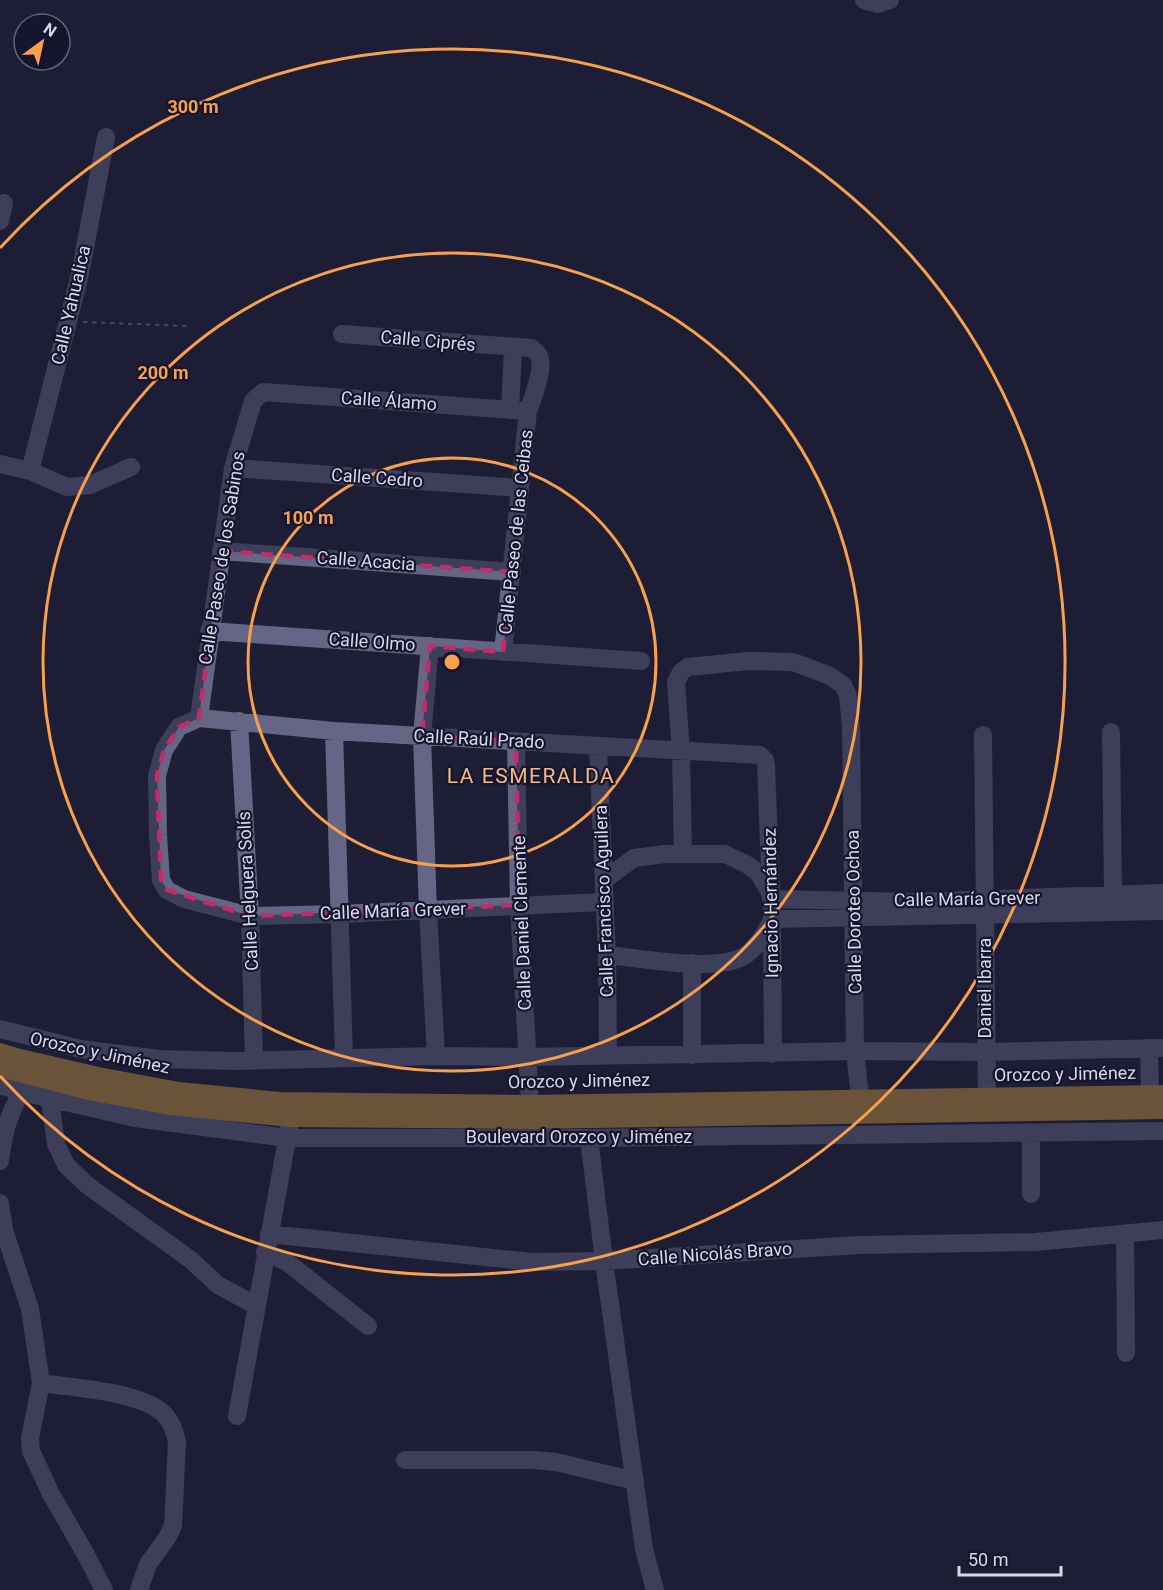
<svg xmlns="http://www.w3.org/2000/svg" width="1163" height="1590" font-family="Roboto,sans-serif">
  <style>
    .lines { fill: none; stroke-linecap: round; stroke-linejoin: round }
    .path { stroke: #76768c; stroke-width: 2; stroke-dasharray: 4.5 4.5; stroke-linecap: butt }
    .minor { stroke: #656685; stroke-width: 18 }
    .highway { stroke: #c8943c; stroke-width: 18 }
    .marked { fill: none; stroke: #c42b69; stroke-width: 4.5; stroke-dasharray: 12 8; stroke-linejoin: round }
    .ring { fill: none; stroke: #f8a04b; stroke-width: 3 }
    .labels { text-anchor: middle; stroke-width: 4.5; stroke-linejoin: round; paint-order: stroke }
    .street-label { font-size: 18px; fill: #d7d8ea; stroke: #15152d }
    .quarter-label { font-size: 21px; letter-spacing: 1.5px; fill: #f7b983; stroke: #15152d }
    .centre { fill: #f8a04b; stroke: #15152d; stroke-width: 3 }
    .ring-label { font-size: 18px; text-anchor: middle; font-weight: bold; fill: #f8a04b; stroke: #15152d; stroke-width: 4.5; stroke-linejoin: round; paint-order: stroke }
  </style>
  <rect width="100%" height="100%" fill="#1e1e37"/>
  <g class="lines">
    <path class="path" d="M 83,322 L 187,326"/>
    <path class="minor" d="M 864,0 L 878,4 L 890,0
      M 0,221 L 4,203
      M 342,334 L 531,348 C 535,351 539,353 540,359 C 543,372 533,398 528,411 L 503,652
      M 510,410 L 513,348
      M 0,464 L 30,471 L 67,487 L 90,485 L 131,467
      M 233,468 L 520,488
      M 30,471 L 80,274 L 106,137
      M 221,551 L 512,572
      M 209,631 L 641,661
      M 430,646 L 422,736 L 428,911 L 436,1056
      M 199,718 L 334,731 L 760,755 L 765,760 L 766,766 L 772,919 L 773,1054
      M 199,718 L 179,727 L 164,750 L 157,776 L 158,835 L 161,880 L 167,890 L 184,899 L 250,916 L 340,914 L 604,902
      M 199,718 L 233,468 L 253,401 L 263,392 L 528,411
      M 239,721 L 250,916 L 254,1061
      M 334,731 L 344,1058
      M 1111,732 L 1113,893
      M 983,735 L 987,1096
      M 516,741 L 519,905 L 530,1104
      M 598,746 L 607,955 L 608,1056
      M 683,854 L 681,752 L 676,682 L 681,672 L 688,667 L 748,661 L 793,662 L 828,675 L 843,685 L 848,696 L 851,727 L 855,1051 L 860,1097
      M 604,880 L 634,858 L 665,854 L 725,854 L 748,865 L 759,874 L 770,893
      M 772,899 L 912,902 L 1163,893
      M 607,955 C 640,958 716,973 744,956 C 757,948 766,932 772,919 L 1163,911
      M 692,963 L 692,1055
      M 0,1029 L 81,1049 L 159,1059 L 234,1061 L 436,1056 L 527,1057 L 855,1051 L 986,1052 L 1163,1048
      M 1149,1048 L 1150,1094
      M 0,1085 L 22,1092 L 135,1118 L 287,1138 L 589,1138 L 1163,1131
      M 50,1099 L 56,1144 L 66,1165 L 87,1185 L 191,1260 L 218,1285 L 255,1305
      M 1031,1133 L 1031,1194
      M 589,1138 L 604,1261 L 644,1549 L 655,1590
      M 0,1161 C 3,1136 8,1114 22,1092
      M 0,1203 L 4,1230 L 30,1309 L 41,1383 L 30,1438 L 31,1451 L 51,1494 L 85,1553 L 104,1590
      M 269,1234 L 531,1262 L 604,1261 L 859,1245 L 1036,1242 L 1163,1230
      M 1125,1234 L 1126,1353
      M 265,1252 L 287,1262 L 368,1326
      M 41,1383 C 73,1388 138,1391 163,1413 C 171,1420 175,1432 177,1442 L 173,1526 L 167,1538 L 148,1564 L 139,1590
      M 237,1416 L 289,1128
      M 405,1460 L 533,1460 L 556,1462 L 635,1481"/>
    <path class="highway" d="M 0,1052 L 16,1057 L 98,1076 L 179,1091 L 280,1101 L 530,1104 L 1163,1094
      M 0,1068 L 93,1092 L 170,1106 L 290,1118 L 532,1120 L 1163,1110"/>
  </g>
  <path d="M0 0H1163V1590H0ZM 221,551 L 512,572 L 503,652 L 430,646 L 422,736 L 516,741 L 519,905 L 250,916 L 167,890 L 161,880 L 157,776 L 164,750 L 179,727 L 199,718 Z" fill="#1e1e37" fill-opacity=".55" fill-rule="evenodd"/>
  <path class="marked" d="M 221,551 L 512,572 L 503,652 L 430,646 L 422,736 L 516,741 L 519,905 L 250,916 L 167,890 L 161,880 L 157,776 L 164,750 L 179,727 L 199,718 Z"/>
  <g class="ring">
    <circle cx="452" cy="662" r="204"/>
    <circle cx="452" cy="662" r="409"/>
    <path d="M0 248A613 613 0 1 1 0 1076"/>
  </g>
  <g class="labels">
    <g class="street-label">
      <text transform="translate(71 305) rotate(-77)" y="6">Calle Yahualica</text>
      <text transform="translate(428 341) rotate(5)" y="6">Calle Ciprés</text>
      <text transform="translate(389 401) rotate(4)" y="6">Calle Álamo</text>
      <text transform="translate(377 478) rotate(4)" y="6">Calle Cedro</text>
      <text transform="translate(516 532) rotate(-84)" y="6">Calle Paseo de las Ceibas</text>
      <text transform="translate(222 558) rotate(-81)" y="6">Calle Paseo de los Sabinos</text>
      <text transform="translate(366 561) rotate(4)" y="6">Calle Acacia</text>
      <text transform="translate(372 642) rotate(4)" y="6">Calle Olmo</text>
      <text transform="translate(479 739) rotate(3)" y="6">Calle Raúl Prado</text>
      <text transform="translate(248 891) rotate(-93)" y="6">Calle Helguera Solís</text>
      <text transform="translate(967 899) rotate(-1)" y="6">Calle María Grever</text>
      <text transform="translate(604 901) rotate(-92)" y="6">Calle Francisco Aguilera</text>
      <text transform="translate(771 903) rotate(-91)" y="6">Ignacio Hernández</text>
      <text transform="translate(393 911) rotate(-2)" y="6">Calle María Grever</text>
      <text transform="translate(854 912) rotate(-91)" y="6">Calle Doroteo Ochoa</text>
      <text transform="translate(522 923) rotate(-92)" y="6">Calle Daniel Clemente</text>
      <text transform="translate(985 988) rotate(-90)" y="6">Daniel Ibarra</text>
      <text transform="translate(100 1053) rotate(12)" y="6">Orozco y Jiménez</text>
      <text transform="translate(1065 1074) rotate(-1)" y="6">Orozco y Jiménez</text>
      <text transform="translate(579 1081) rotate(-1)" y="6">Orozco y Jiménez</text>
      <text x="579" y="1143">Boulevard Orozco y Jiménez</text>
      <text transform="translate(715 1254) rotate(-4)" y="6">Calle Nicolás Bravo</text>
    </g>
    <g class="quarter-label">
      <text x="531" y="783">LA ESMERALDA</text>
    </g>
  </g>
  <circle cx="452" cy="662" r="9" class="centre"/>
  <g class="ring-label">
    <text x="193" y="113">300 m</text>
    <text x="163" y="379">200 m</text>
    <text x="308" y="524">100 m</text>
  </g>
  <g transform="translate(42 42) rotate(33)"><circle r="28" fill="#15152d" stroke="#636379" stroke-width="1.5"/>
  <path d="M0-4.5L10 22L0 15L-10 22Z" fill="#f8a04b"/>
  <text y="-9" font-size="16" font-weight="bold" text-anchor="middle" fill="#d7d8ea">N</text>
  </g>
  <path d="M959 1566v9h102v-9" fill="none" stroke="#d7d8ea" stroke-width="3"/>
  <text x="968" y="1566" font-size="18" fill="#d7d8ea" stroke="#15152d" stroke-width="4.5" paint-order="stroke">50 m</text>
</svg>
